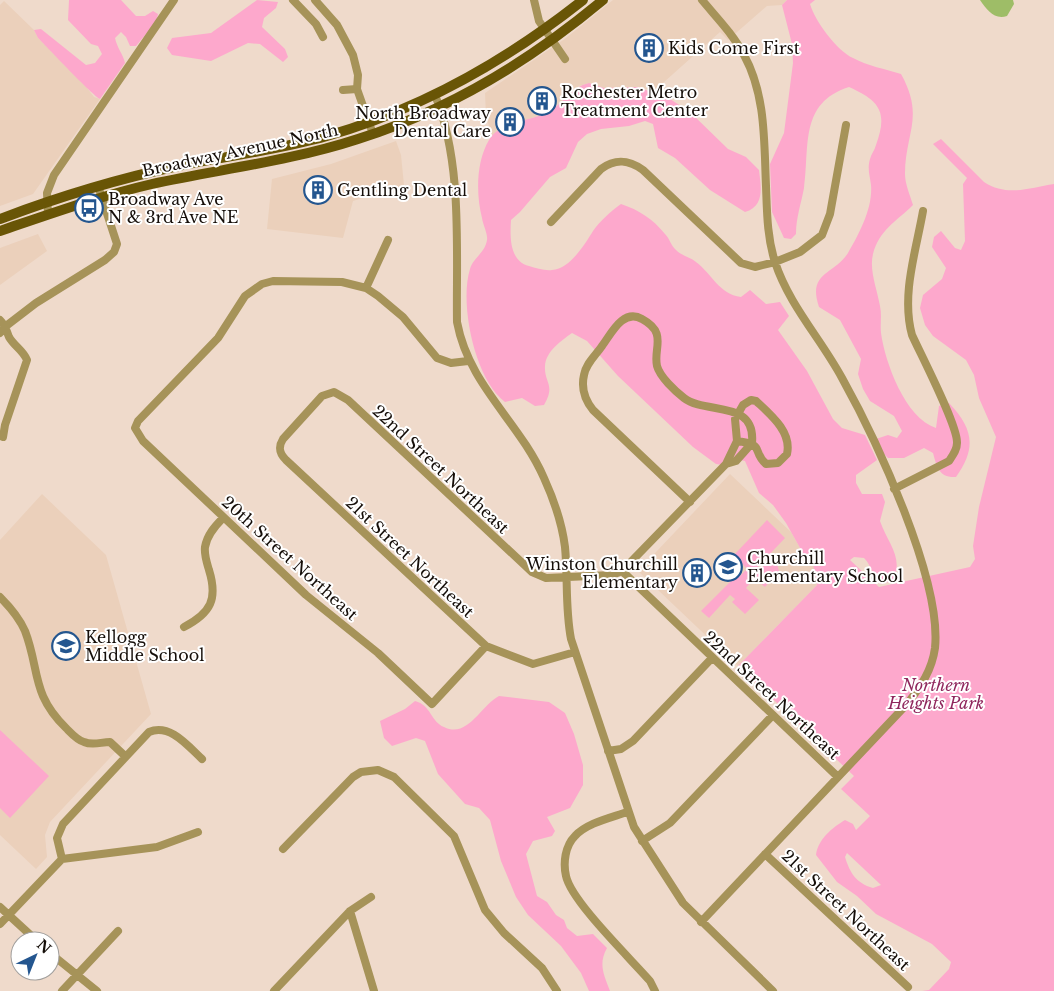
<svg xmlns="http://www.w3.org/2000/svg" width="1054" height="991" font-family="'Libre Baskerville',serif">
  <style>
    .built { fill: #ebd0bb }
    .green { fill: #fda8cc; fill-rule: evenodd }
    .water { fill: #9ebd67 }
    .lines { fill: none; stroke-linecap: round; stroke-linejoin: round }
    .minor { stroke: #a69359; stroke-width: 8 }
    .major { stroke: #695506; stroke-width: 10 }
    .labels { text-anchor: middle; stroke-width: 4; stroke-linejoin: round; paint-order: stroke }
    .poi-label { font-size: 16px; fill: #150e09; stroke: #fff; text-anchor: start }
    .street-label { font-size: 16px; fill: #150e09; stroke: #fff }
    .park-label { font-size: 16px; font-style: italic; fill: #8f275d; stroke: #fff }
  </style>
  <rect width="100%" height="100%" fill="#efdacb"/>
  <path class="built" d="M 613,0 L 787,0 L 782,5 L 767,6 L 728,40 L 720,32 L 654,91 L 638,87 L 604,88 L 589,83 L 579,86 L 549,112 L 498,130 L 492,136 L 486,116 L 485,93 L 566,38 Z
    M 4,1 L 34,30 L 38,38 L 81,80 L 94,97 L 100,99 L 33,194 L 0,206 L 0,5 Z
    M 396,141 L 401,155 L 404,185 L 353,201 L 343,238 L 267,229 L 272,179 L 331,164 Z
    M 38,234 L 47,251 L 0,285 L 0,248 Z
    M 730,474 L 791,532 L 804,555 L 814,564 L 817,585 L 738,666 L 638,571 Z
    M 42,494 L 106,555 L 151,714 L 50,822 L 45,835 L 47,857 L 36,869 L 0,835 L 0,540 Z"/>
  <path class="green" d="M 69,0 L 121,0 L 136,16 L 145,16 L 153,11 L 158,14 L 156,22 L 136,46 L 130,46 L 126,37 L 121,32 L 115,38 C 117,48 123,54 125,63 L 100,99 C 93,96 48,48 38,38 L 34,30 L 41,29 L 86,65 L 95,63 L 102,54 L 98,46 L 91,44 L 68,20 Z
    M 257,0 L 278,2 L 276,8 L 264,18 L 262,27 L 285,49 L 288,57 L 283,62 L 260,44 L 248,43 L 211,61 L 172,55 L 167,48 L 172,38 L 211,33 Z
    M 787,0 L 815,0 L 810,4 C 815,21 837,51 853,58 C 868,66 885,69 901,74 C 925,117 905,133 905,174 C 905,184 910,195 913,205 C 897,221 879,230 873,254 C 869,270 877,289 880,306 C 882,315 880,324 881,333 C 885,362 905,418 936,428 L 939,406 L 949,403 C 973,428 977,448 956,477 C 939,478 937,467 933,453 L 924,448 L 904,458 L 888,458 L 880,450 L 876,439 L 888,435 L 897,438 L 902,431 L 894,416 L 870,401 L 863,389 L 858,374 L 861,359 L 840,320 L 819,307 C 807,272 834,275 848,253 C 859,234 873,208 871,185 C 870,176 867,169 870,159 C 871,154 875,150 876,145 C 888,112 880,101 849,87 C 799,103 810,146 804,188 C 801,204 796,218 796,234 L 791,239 L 784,238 L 772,212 L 770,164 L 784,133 L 793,63 L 792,44 L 782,5 Z
    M 589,83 L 604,88 L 638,87 L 670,99 L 690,112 L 728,149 L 746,157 L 759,170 C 761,187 765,206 745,212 L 710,190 L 675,158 L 658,148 L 653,124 L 645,121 L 629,126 L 601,129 L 587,134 L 578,142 L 566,168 L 550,177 L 520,212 L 511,220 C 510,236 509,261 529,266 C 536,268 545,271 552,270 C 570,269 585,244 593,231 C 600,221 611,211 621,204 C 639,210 653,219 665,234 C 670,239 671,246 676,250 C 682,256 690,257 696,262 C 712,274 719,294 741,297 L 750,290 L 766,304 L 780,302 L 789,316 L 778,330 L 807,371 L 833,419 L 842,428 L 865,435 L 877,460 L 856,475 L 856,483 L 862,494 L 882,494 L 885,502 L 880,521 C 888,544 904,557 893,581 L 881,584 C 872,576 872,566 864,558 L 854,557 L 850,560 L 879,587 L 970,567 L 975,559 L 973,546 L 979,507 L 996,437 L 979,398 L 974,375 L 966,360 L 933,336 L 925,325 L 920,308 L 923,295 L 942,279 L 946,268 L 932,247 L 934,237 L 941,231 L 955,248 L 961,250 L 965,241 L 963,184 L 967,178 L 933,144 L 941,139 L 984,182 C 1007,197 1029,188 1054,184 L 1054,991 L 922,991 L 929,990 L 949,969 L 951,962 L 932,944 L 876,914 L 857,896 L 837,882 L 816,855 C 818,839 832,828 845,820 L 853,824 L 856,830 L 870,816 L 841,789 L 854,776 L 738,666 L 817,585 L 813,564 L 804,555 L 786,523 L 773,505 L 759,493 L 745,461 L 736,459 L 729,466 L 716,464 L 693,447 L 618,376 L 587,341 L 572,333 C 561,341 546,351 545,366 C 544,383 556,385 544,405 L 535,406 L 522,398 L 505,402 C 475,380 459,304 470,269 C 473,258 485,253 487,240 C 488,234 483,225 482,218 C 476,194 476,162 489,140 C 499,122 530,121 546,113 C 563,105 571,87 589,83 ZM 847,853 L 881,885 L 873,888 C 856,883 850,873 845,857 Z
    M 767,520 L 785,538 L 747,578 L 751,582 L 746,588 L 759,600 L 745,614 L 732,602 L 735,599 L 730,595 L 709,618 L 701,611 L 738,574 L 740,576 L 747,569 L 734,555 Z
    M 767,562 L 777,564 L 779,571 L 765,587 L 753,577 Z
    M 499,696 L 549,702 L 565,713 L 574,734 L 583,765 L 583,785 L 570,808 L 547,817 L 555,831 L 552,836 L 533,841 L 526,854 L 537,896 L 547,902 L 556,915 L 564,920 L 567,928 L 577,936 L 593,934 L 607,948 C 598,964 604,975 610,991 L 589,991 L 581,973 L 561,946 L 528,915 L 516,897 L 501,861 L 490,820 L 479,808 L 465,804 L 438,774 L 425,741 L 416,738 L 392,746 L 384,738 L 380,721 L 405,709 L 415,701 C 431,705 431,722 444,727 C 468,739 481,705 499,696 Z
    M 0,730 L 49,776 L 10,818 L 0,808 Z"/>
  <path class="water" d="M 980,0 L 1013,0 L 1014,4 L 1007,16 C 994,20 987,10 980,0 Z"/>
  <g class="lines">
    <path class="minor" d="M 293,0 L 316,24 L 323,37
      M 315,0 L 337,25 L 353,55 L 358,75 L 357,89 L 373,134
      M 534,0 L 539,21 L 565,59
      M 343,90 L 357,89
      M 435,95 C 463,163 456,250 457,322 C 469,386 519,421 544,478 C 554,500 562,523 565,547 C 568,578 565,608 571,639 L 634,827 L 683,903 L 773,991
      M 48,214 L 47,193 L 54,175 L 174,0
      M 551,222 L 601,169 C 616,158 629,160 643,170 L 741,263 L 755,267 L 775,262 L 800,252 L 822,235 L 830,214 L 846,125
      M 366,288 L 388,240
      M 0,320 C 6,326 6,330 9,337 C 14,346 23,350 27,360 L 5,425 L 3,437
      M 0,333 L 6,326 L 36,303 L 105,260 L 114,252 L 117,244 L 98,186
      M 468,361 L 451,363 L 437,358 L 403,317 L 378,296 L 366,288 L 342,282 L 273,281 L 262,284 L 245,296 L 218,338 L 138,421 L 135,428 L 143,441 L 306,595 L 378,653 L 432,704 L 486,646
      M 726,464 L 737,441 L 735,419 L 743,405 L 751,400 L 756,401 C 771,415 792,432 787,454 L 778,463 L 766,464 C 751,450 766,445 737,441
      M 894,489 L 949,461 C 953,455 957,450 957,443 C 958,426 921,355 912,335 C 901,295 916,251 923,211
      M 622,571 L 838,777
      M 0,597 C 10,607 19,617 25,631 C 40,670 31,694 66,728 C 71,733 77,740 84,742 C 93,746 101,742 110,742 L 125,756
      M 184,627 C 211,613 218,599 209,570 C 207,563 204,555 205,547 C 207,535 215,526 223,518
      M 575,652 L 533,664 L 486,646 L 286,460 C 279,453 278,447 283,439 L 322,396 L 334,392 L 348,400 L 532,572 L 546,578 L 612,575 L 622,571 L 726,464 L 736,461 L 752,443 C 756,399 706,415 684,398 C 675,391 660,377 657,366 C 653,348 668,333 642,319 C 623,308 611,334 602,346 C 596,355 586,363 584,375 C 581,388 585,400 593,410 L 690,502
      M 608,751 L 621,749 L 633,741 L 712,658
      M 627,812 C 610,818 587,823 575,836 C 565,846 563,863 566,876 C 571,901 631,959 650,981 L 655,991
      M 642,841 L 670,823 L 773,715
      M 283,849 L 353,777 L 361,772 L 378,770 L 394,777 L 454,836 L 485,910 L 504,933 L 542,968 L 557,991
      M 765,854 L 908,987
      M 62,859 L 57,838 L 63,824 L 149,732 C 170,723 188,746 202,759
      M 62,859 L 157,847 L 198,832
      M 0,907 L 37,941
      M 350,911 L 374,991
      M 701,922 L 908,703 C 921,686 932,670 935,648 C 942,580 876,439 842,378 C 821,339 789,305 775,262 C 767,237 767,212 766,186 C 764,142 766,95 744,55 C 733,34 717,18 702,0
      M 0,924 L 62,859
      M 50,953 L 97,991
      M 62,991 L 118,931
      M 274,991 L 350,911 L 371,897"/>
    <path class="major" d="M 0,219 C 58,197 117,179 178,166 C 227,156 278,150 327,136 C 421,109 506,61 583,0
      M 0,231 C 50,214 100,196 152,184 C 220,169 291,161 358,139 C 449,110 530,61 603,0"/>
  </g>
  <defs>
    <symbol id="building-ring" viewBox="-11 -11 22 22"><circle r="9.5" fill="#fff" stroke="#24568f" stroke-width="1.5"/><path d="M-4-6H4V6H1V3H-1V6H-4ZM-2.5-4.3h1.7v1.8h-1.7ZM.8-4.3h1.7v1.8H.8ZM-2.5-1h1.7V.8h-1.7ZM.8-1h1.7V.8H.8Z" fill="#24568f"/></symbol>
    <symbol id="bus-ring" viewBox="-11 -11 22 22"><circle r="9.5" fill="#fff" stroke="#24568f" stroke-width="1.5"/><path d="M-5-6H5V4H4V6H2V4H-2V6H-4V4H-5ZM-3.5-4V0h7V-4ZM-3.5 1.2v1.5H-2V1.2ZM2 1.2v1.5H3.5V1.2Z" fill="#24568f"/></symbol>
    <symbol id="school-ring" viewBox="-11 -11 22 22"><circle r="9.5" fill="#fff" stroke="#24568f" stroke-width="1.5"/><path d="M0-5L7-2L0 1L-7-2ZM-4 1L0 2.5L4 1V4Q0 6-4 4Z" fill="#24568f"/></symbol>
  </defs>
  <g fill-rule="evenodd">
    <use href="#building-ring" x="633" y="32" width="32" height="32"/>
    <use href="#building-ring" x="526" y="85" width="32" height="32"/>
    <use href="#building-ring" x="494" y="106" width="32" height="32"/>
    <use href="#building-ring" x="302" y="174" width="32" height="32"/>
    <use href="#bus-ring" x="73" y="192" width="32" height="32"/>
    <use href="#school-ring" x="712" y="551" width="32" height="32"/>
    <use href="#building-ring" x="681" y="557" width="32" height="32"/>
    <use href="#school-ring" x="50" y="630" width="32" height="32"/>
  </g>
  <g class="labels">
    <g class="poi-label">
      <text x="668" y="54">Kids Come First</text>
      <text x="561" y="98">Rochester Metro<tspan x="561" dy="18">Treatment Center</tspan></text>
      <text x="491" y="119" text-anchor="end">North Broadway<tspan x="491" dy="18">Dental Care</tspan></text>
      <text x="337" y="196">Gentling Dental</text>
      <text x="108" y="205">Broadway Ave<tspan x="108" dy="18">N &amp; 3rd Ave NE</tspan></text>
      <text x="747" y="564">Churchill<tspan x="747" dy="18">Elementary School</tspan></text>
      <text x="678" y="570" text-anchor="end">Winston Churchill<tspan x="678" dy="18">Elementary</tspan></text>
      <text x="85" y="643">Kellogg<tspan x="85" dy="18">Middle School</tspan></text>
    </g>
    <g class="street-label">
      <text transform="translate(240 150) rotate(-12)" y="6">Broadway Avenue North</text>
      <text transform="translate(441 469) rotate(43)" y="6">22nd Street Northeast</text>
      <text transform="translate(410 557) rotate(43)" y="6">21st Street Northeast</text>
      <text transform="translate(290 558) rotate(42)" y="6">20th Street Northeast</text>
      <text transform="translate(772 695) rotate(43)" y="6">22nd Street Northeast</text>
      <text transform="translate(846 910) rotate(43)" y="6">21st Street Northeast</text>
    </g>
    <g class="park-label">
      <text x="936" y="691">Northern<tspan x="936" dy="18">Heights Park</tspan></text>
    </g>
  </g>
  <g transform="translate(35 956) rotate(43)"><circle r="24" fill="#ffffff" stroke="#a19f9d"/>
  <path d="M0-4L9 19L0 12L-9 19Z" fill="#24568f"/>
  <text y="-8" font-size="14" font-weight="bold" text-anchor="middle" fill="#150e09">N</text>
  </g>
</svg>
